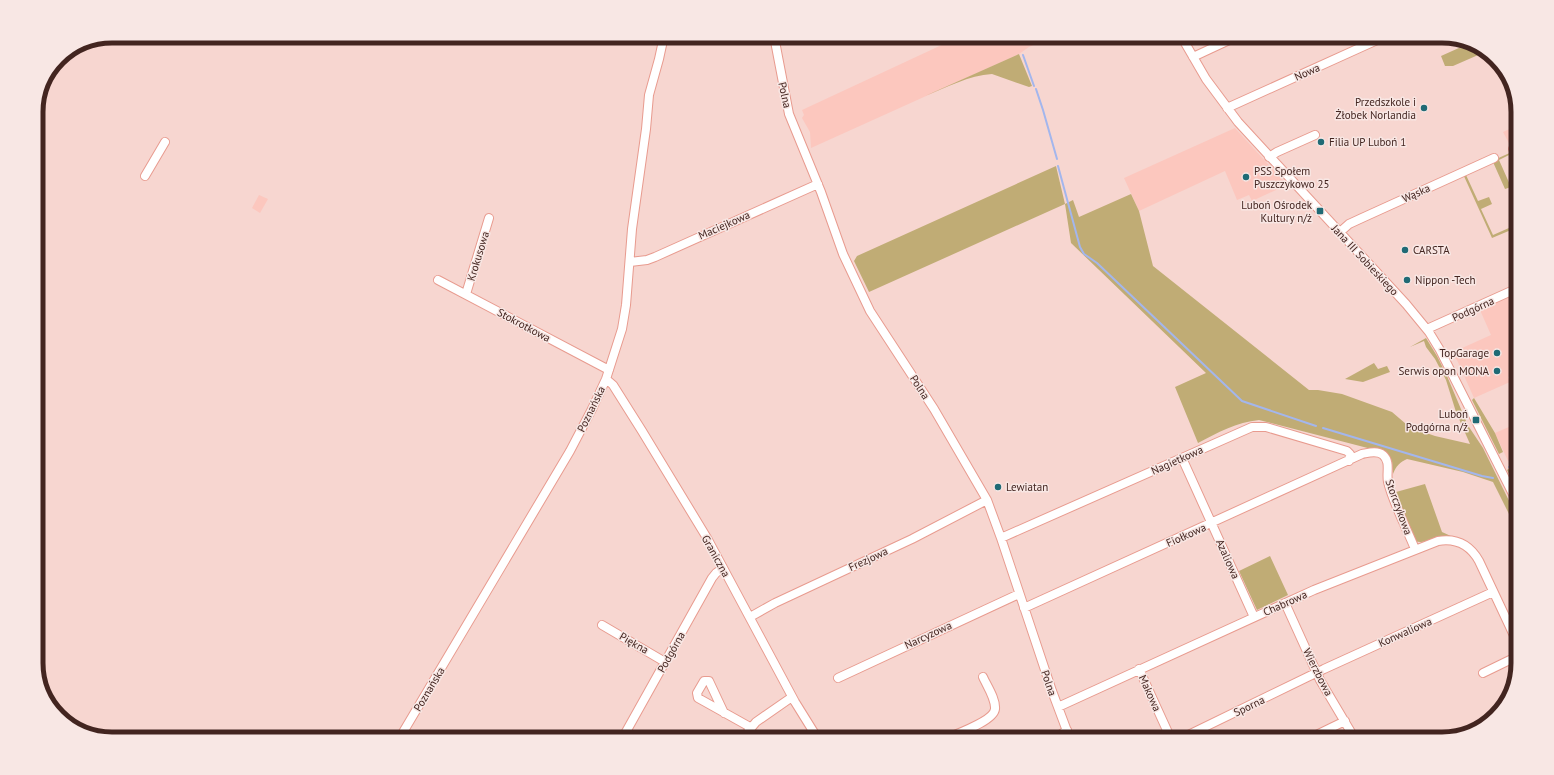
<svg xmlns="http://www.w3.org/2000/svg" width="1554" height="775" font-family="'PT Sans',sans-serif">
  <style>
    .built { fill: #fcc7be }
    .green { fill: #c0ac75 }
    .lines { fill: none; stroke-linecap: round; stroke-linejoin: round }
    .stream { stroke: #a3b6ed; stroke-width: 2 }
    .minor-casing { stroke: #e89b8f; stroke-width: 10 }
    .minor { stroke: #fff; stroke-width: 8 }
    .poi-dot { fill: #206a75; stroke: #f8e7e4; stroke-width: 1.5 }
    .labels { text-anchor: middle; stroke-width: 3; stroke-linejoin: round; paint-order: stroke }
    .street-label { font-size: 11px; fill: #432520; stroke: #f8e7e4 }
    .poi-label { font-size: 11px; fill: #432520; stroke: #f8e7e4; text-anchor: end }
    .rim { fill: none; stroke: #432520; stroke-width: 5 }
  </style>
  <rect width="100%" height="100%" fill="#f7d6d0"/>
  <path class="built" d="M 961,36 L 1053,36 L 1029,47 L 1019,54 L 811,148 L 810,132 L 802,118 L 804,115 L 802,110 Z
    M 1518,125 L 1518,160 L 1503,132 Z
    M 1235,128 L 1287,185 L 1252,201 L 1249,195 L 1237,200 L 1225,171 L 1139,211 L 1124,178 Z
    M 259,195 L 268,199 L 260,213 L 252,208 Z
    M 1510,297 L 1518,314 L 1518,373 L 1508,377 L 1510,382 L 1474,398 L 1457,360 L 1451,353 L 1491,335 L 1480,310 Z
    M 1518,423 L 1518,457 L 1508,461 L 1495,433 Z"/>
  <path class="green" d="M 1470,43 L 1475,44 L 1485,52 L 1453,66 L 1445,66 L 1441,56 Z
    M 1019,54 L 1032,86 L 1029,87 L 992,74 C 969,75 946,88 925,96 Z
    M 1514,151 L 1518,163 L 1513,153 L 1499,160 L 1511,187 L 1505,189 L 1493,162 L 1466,175 L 1478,201 L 1489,197 L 1492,204 L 1481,209 L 1493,235 L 1518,224 L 1518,227 L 1492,238 L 1463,174 Z
    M 1056,166 L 1065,204 L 1073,200 L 1079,217 L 1131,194 L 1139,211 L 1153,266 L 1309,390 L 1318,390 L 1342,394 L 1392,412 L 1406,424 L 1415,429 L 1435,436 L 1470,444 L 1456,412 L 1446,380 L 1435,359 L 1426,347 L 1424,341 L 1410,347 L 1426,338 L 1437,356 L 1447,376 L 1466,421 L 1465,421 L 1483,448 L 1518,519 L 1518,532 L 1493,482 L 1463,472 L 1407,459 C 1400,462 1396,466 1393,474 L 1392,461 L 1387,453 L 1259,420 C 1237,422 1217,433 1198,443 L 1175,387 L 1206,373 L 1071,243 L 1065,204 L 869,292 L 854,261 L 857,256 Z
    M 1518,193 L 1518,196 L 1516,197 L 1518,202 L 1518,218 L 1509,197 Z
    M 1374,363 L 1378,369 L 1387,366 L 1390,372 L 1363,382 L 1345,379 Z
    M 1474,398 L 1495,433 L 1503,452 L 1499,454 L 1472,400 Z
    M 1513,466 L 1518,466 L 1518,492 L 1507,470 Z
    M 1425,484 L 1442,532 L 1453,537 C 1438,535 1425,545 1415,541 L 1396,492 Z
    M 1270,556 L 1288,595 L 1257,610 L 1239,571 Z"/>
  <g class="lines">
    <path class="stream" d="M 1023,55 L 1034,86
      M 1036,89 L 1043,110 L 1057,159
      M 1058,166 L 1080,247 L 1084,254 L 1097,263 L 1242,401 L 1316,426
      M 1323,428 L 1482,476 L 1493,478
      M 1509,467 L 1518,466"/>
    <defs>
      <path id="minor" d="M 774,36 L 789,114 L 821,192 L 843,254 L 870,311 L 934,409 L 987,500 L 1001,538 L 1052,691 L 1070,739
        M 1181,36 L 1206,79 L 1238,122 L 1406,304 L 1429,332 L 1440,350 L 1518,504
        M 1193,57 L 1238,36
        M 1227,108 L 1386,36
        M 1513,149 L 1518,148
        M 1269,157 L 1277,152 L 1315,135
        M 145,176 L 165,142
        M 1340,232 L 1349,224 L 1362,218 L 1494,158
        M 630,262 L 647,260 L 655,257 L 818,184
        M 438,280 L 609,370
        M 466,294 L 489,218
        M 1427,329 L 1518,288
        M 606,379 L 613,385 L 642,431 L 707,538 L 795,702 L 818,739
        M 1182,458 L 1254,617
        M 1001,538 L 1252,427 L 1266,427 L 1347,451 L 1350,454 L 1349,461
        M 1285,603 L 1320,680 L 1355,739
        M 1024,608 L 1362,454 C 1368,453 1377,450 1383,455 C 1391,462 1386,473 1388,482 C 1393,503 1407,529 1415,549
        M 750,617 L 775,603 L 912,539 L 987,500
        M 602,625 L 665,662
        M 1139,669 L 1171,739
        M 1483,673 L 1518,656
        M 838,678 L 1019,594
        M 1058,707 L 1314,590 L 1438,541 C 1456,538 1470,545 1479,561 L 1518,644
        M 724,713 L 709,681 L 704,681 L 697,693 L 698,698 L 750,727
        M 625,733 L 635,739
        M 399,739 L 570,451 L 592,409 L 606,379 L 622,329 L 626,305 L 632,229 L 646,129 L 649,95 L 659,59 L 664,36
        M 622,739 L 712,578 L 716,573 L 723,568
        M 742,739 L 756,722 L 792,697
        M 945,739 C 956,734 994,721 995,709 C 996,699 987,686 983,677
        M 1054,739 L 1067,730
        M 1180,739 L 1324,669 L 1493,592
        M 1308,739 L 1345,721"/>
    </defs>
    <use href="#minor" class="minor-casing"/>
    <use href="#minor" class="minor"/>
  </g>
  <g class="poi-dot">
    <circle cx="1424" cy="108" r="4"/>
    <circle cx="1321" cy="142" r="4"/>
    <circle cx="1246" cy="177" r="4"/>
    <rect x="1316" y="207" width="8" height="8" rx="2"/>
    <circle cx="1405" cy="250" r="4"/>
    <circle cx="1407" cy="280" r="4"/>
    <circle cx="1497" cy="353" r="4"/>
    <circle cx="1497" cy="371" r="4"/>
    <rect x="1472" y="416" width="8" height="8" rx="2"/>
    <circle cx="998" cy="487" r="4"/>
  </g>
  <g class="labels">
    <g class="street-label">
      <text transform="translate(1307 72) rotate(-24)" y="4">Nowa</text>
      <text transform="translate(785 95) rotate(78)" y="4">Polna</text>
      <text transform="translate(1416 193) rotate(-24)" y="4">Wąska</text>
      <text transform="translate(724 225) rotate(-24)" y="4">Maciejkowa</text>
      <text transform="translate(478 256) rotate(-73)" y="4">Krokusowa</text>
      <text transform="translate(1365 260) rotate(47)" y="4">Jana III Sobieskiego</text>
      <text transform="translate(1473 309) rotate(-24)" y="4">Podgórna</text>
      <text transform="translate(524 325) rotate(28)" y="4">Stokrotkowa</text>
      <text transform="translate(920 387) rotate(57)" y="4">Polna</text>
      <text transform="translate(591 409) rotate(-64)" y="4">Poznańska</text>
      <text transform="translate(1177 460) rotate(-24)" y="4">Nagietkowa</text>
      <text transform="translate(1399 507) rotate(70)" y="4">Storczykowa</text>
      <text transform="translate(1186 535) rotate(-24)" y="4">Fiołkowa</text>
      <text transform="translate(716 556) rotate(61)" y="4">Graniczna</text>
      <text transform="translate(868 559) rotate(-25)" y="4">Frezjowa</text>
      <text transform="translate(1228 559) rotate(66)" y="4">Azaliowa</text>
      <text transform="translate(1285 603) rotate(-24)" y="4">Chabrowa</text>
      <text transform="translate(1405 632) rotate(-24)" y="4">Konwaliowa</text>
      <text transform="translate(928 635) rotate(-25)" y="4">Narcyzowa</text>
      <text transform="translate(634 643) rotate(30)" y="4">Piękna</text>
      <text transform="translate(671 652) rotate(-61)" y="4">Podgórna</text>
      <text transform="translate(1318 672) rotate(63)" y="4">Wierzbowa</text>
      <text transform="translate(1049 683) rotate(71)" y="4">Polna</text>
      <text transform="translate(429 689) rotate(-59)" y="4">Poznańska</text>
      <text transform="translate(1150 693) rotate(66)" y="4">Makowa</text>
      <text transform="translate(1249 706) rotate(-26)" y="4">Sporna</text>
    </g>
    <g class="poi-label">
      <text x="1416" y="106">Przedszkole i<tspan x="1416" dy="13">Żłobek Norlandia</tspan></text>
      <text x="1329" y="146" text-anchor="start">Filia UP Luboń 1</text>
      <text x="1254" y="175" text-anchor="start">PSS Społem<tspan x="1254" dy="13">Puszczykowo 25</tspan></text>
      <text x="1312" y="209">Luboń Ośrodek<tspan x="1312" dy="13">Kultury n/ż</tspan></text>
      <text x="1413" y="254" text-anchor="start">CARSTA</text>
      <text x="1415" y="284" text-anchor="start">Nippon -Tech</text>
      <text x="1489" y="357">TopGarage</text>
      <text x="1489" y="375">Serwis opon MONA</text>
      <text x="1468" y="418">Luboń<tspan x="1468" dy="13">Podgórna n/ż</tspan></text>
      <text x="1006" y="491" text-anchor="start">Lewiatan</text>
    </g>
  </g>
  <path d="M0 0H1554V775H0ZM112 43H1442A69 69 0 0 1 1511 112V663A69 69 0 0 1 1442 732H112A69 69 0 0 1 43 663V112A69 69 0 0 1 112 43Z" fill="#f8e7e4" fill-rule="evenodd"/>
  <path class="rim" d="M112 43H1442A69 69 0 0 1 1511 112V663A69 69 0 0 1 1442 732H112A69 69 0 0 1 43 663V112A69 69 0 0 1 112 43Z"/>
</svg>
